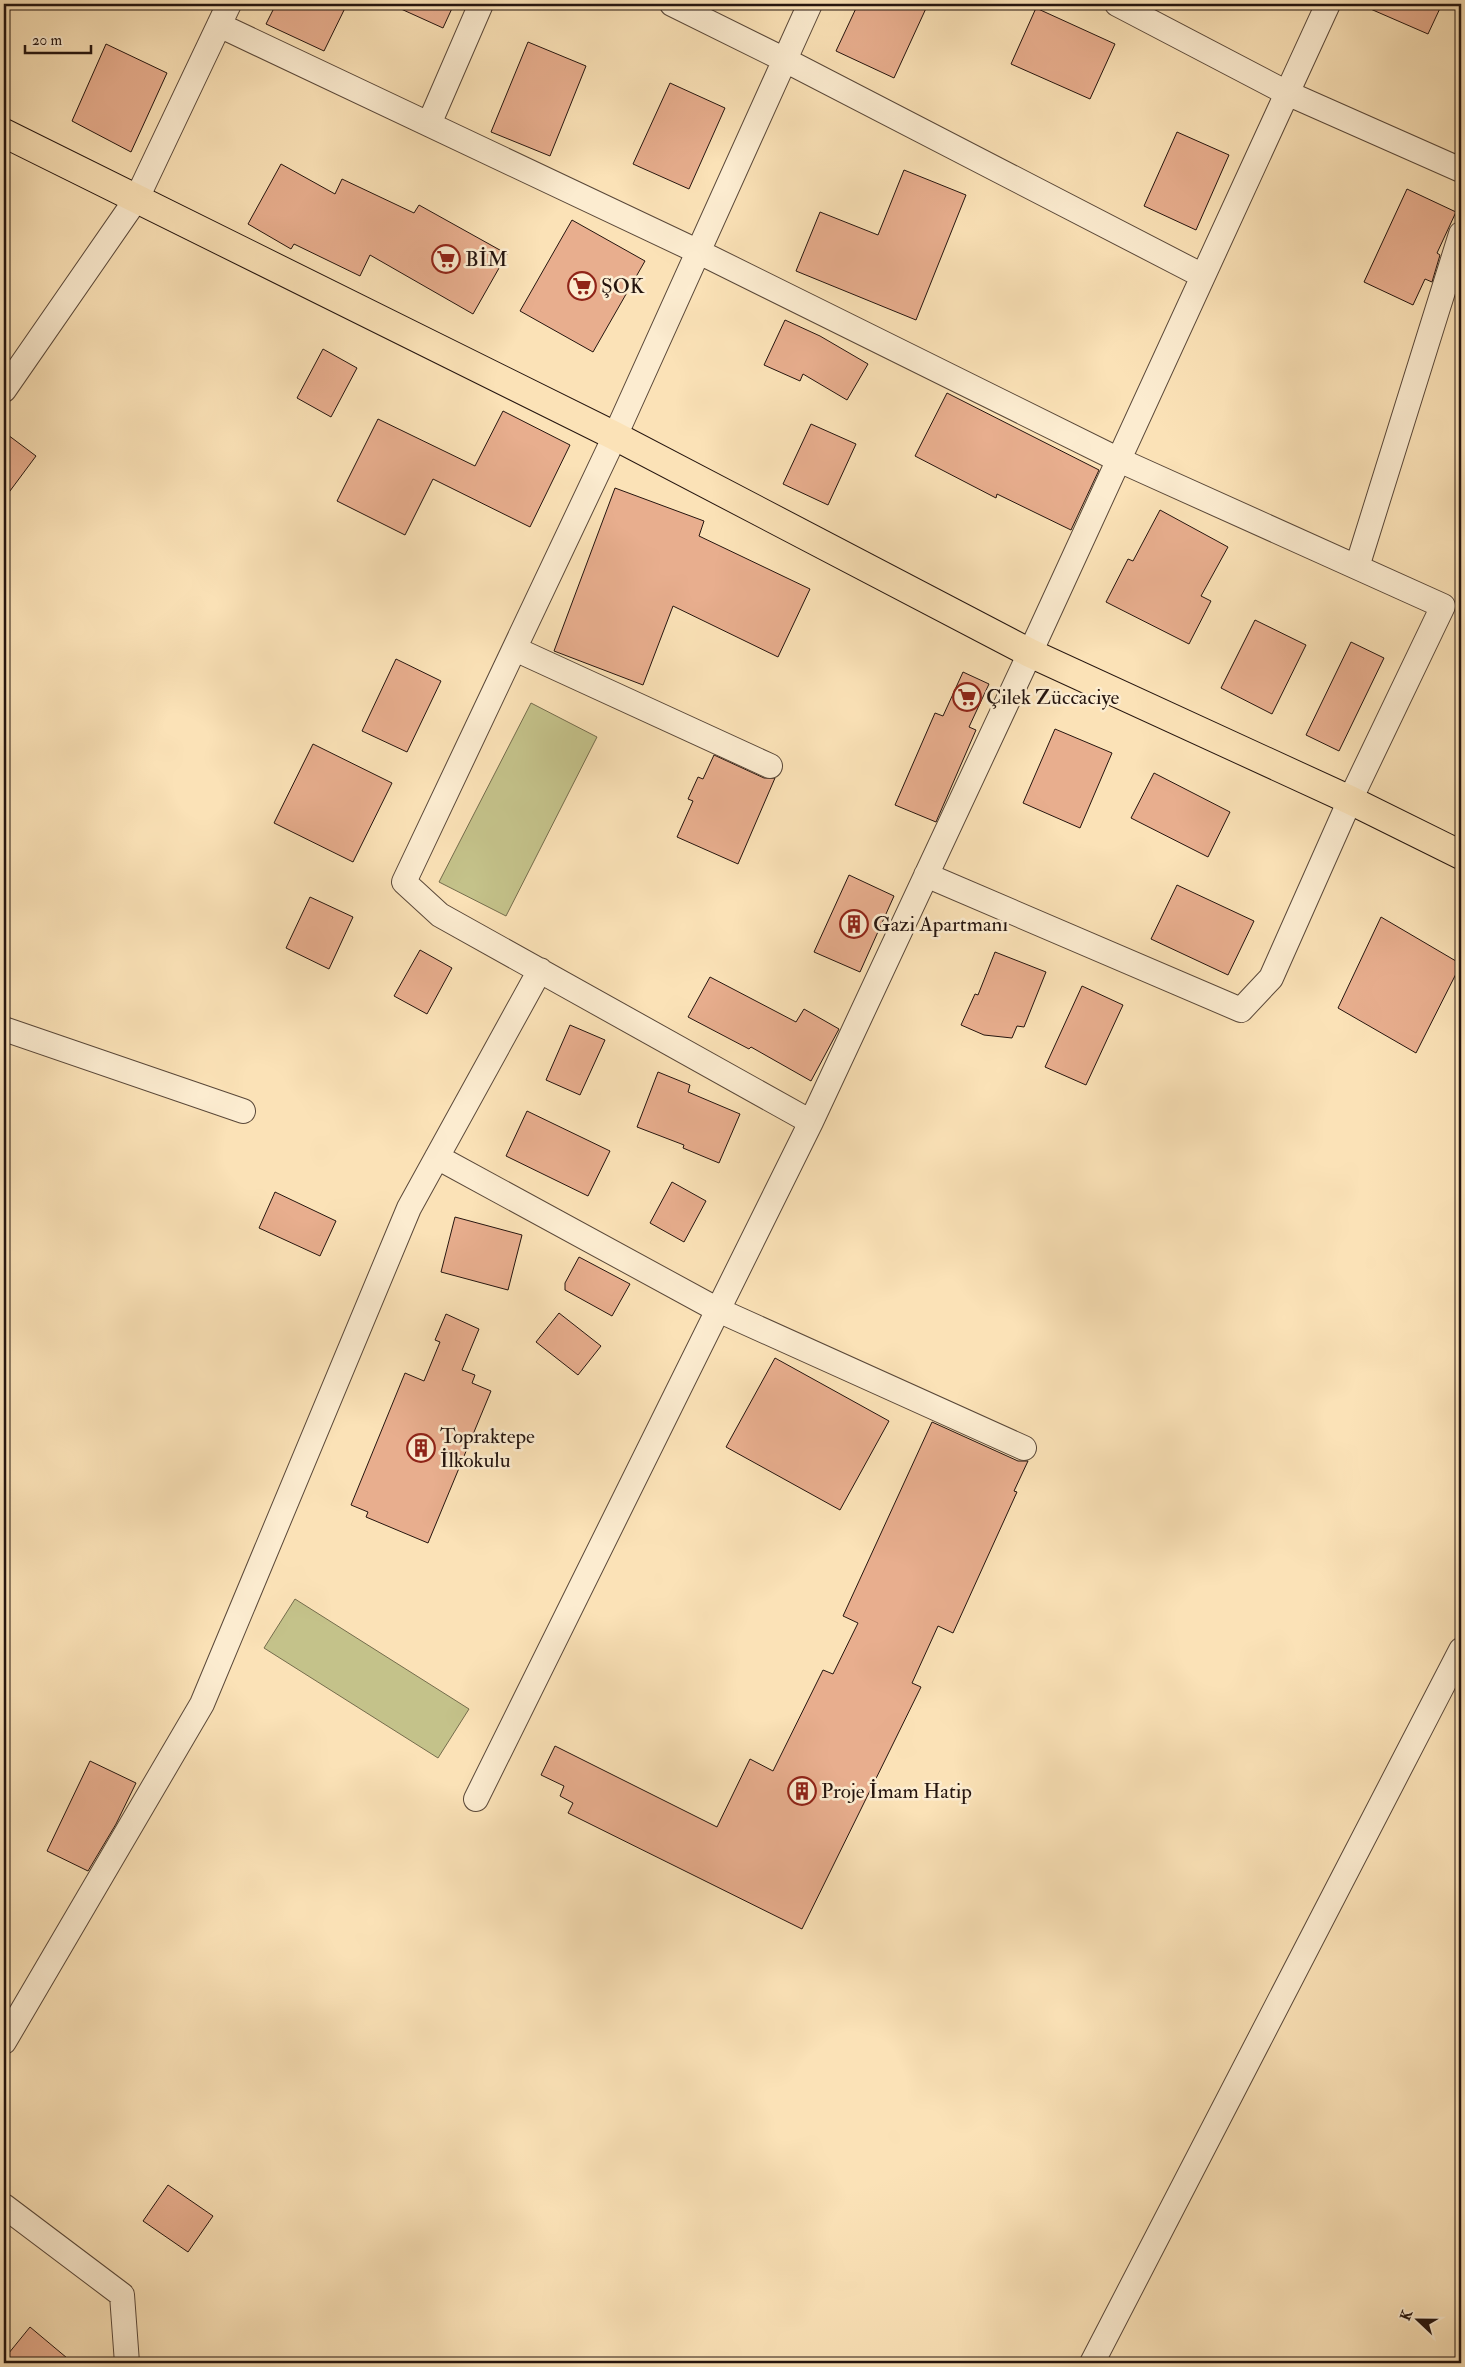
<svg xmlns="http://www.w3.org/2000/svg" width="1465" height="2367" font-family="'IM FELL Double Pica',serif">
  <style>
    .green { fill: #c4c28a; stroke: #746c4c }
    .building { fill: #e8ae8e; stroke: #25150f }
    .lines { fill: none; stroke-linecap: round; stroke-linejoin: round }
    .minor-casing { stroke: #5a4839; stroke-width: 26 }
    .major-casing { stroke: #25150f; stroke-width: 30 }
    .minor { stroke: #fcecd0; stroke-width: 24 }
    .major { stroke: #fbe2b7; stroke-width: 28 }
    .labels { text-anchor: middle; stroke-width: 5; stroke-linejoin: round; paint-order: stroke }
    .poi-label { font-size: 21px; fill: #25150f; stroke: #fcecd0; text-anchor: start }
  </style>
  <rect width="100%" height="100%" fill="#fbe2b7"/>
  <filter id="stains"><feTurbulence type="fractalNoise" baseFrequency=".004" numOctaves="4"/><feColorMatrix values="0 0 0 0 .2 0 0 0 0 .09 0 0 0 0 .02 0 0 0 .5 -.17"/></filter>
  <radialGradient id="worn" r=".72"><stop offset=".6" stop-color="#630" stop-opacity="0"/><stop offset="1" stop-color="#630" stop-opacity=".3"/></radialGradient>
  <path class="green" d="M 531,703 L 597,737 L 506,916 L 439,882 Z
    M 295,1599 L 469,1709 L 438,1758 L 264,1648 Z"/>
  <path class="building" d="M 276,4 L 347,4 L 324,51 L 266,24 Z
    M 390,4 L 454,4 L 443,28 Z
    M 858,4 L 928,4 L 894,78 L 836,51 Z
    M 1359,4 L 1442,4 L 1428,34 Z
    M 1036,8 L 1115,44 L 1090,99 L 1011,64 Z
    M 528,42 L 586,66 L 550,156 L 491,132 Z
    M 106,44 L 167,73 L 131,152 L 72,121 Z
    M 670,83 L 725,108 L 689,189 L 633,164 Z
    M 1177,132 L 1229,155 L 1196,230 L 1144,206 Z
    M 281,164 L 335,194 L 342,179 L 414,213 L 419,205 L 507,254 L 473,314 L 370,255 L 360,276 L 294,244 L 291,249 L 248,224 Z
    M 904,170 L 966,195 L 916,320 L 796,271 L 820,212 L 878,235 Z
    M 1407,189 L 1456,212 L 1437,253 L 1440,255 L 1432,282 L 1425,279 L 1413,305 L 1364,282 Z
    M 572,220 L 645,261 L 593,352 L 520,311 Z
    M 785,320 L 820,336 L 868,364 L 847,400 L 803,374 L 800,381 L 764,365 Z
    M 323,349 L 357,368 L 331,417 L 297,398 Z
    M 947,393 L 1099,470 L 1071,530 L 997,494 L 996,498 L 915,456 Z
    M 503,411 L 570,445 L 530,527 L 433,479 L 405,535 L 337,501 L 378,419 L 475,466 Z
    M 811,424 L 856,444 L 828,505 L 783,484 Z
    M 4,432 L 36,456 L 4,499 Z
    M 615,488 L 704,521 L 699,536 L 810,589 L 778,657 L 673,606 L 643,685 L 554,651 Z
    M 1160,510 L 1228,547 L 1201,596 L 1211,601 L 1189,644 L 1106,602 L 1128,559 L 1133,561 Z
    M 1255,620 L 1306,645 L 1272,714 L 1221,688 Z
    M 1351,642 L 1384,658 L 1339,751 L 1306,735 Z
    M 396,659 L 441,681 L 407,752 L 362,731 Z
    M 963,672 L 989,684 L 969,727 L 976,730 L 936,822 L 895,805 L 935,713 L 943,716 Z
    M 1055,729 L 1112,753 L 1080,828 L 1023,803 Z
    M 313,744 L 392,783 L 353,862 L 274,823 Z
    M 714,755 L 764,778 L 775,778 L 738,864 L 677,837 L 693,801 L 688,799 L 698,777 L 703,779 Z
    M 1154,773 L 1230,812 L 1208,857 L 1131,818 Z
    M 849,875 L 894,896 L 860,972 L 814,952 Z
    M 1177,885 L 1254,921 L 1228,975 L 1151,939 Z
    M 310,897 L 353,917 L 329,969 L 286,948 Z
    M 1381,917 L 1461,964 L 1416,1053 L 1338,1008 Z
    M 420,950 L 452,968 L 427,1014 L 394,996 Z
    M 995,952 L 1046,972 L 1024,1027 L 1017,1026 L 1012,1038 L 984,1035 L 961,1025 L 975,994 L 978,995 Z
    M 710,977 L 796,1022 L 804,1009 L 839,1029 L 811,1081 L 751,1047 L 749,1049 L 688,1017 Z
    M 1082,986 L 1123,1005 L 1086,1085 L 1045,1067 Z
    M 570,1025 L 605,1040 L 580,1095 L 546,1080 Z
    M 658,1072 L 690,1085 L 688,1092 L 740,1114 L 719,1163 L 683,1148 L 684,1145 L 637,1127 Z
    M 527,1111 L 610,1151 L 588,1196 L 506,1156 Z
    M 672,1182 L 706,1201 L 684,1242 L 650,1223 Z
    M 275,1192 L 336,1221 L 320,1256 L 259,1228 Z
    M 455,1217 L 522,1235 L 508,1290 L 441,1272 Z
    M 579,1257 L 630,1284 L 612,1316 L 565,1290 L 565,1283 Z
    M 559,1313 L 601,1346 L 578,1375 L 536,1342 Z
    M 446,1314 L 479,1329 L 462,1370 L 475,1375 L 472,1383 L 491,1391 L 428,1543 L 366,1517 L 368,1512 L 351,1505 L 405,1373 L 424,1381 L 440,1342 L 435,1340 Z
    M 775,1358 L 889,1421 L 840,1510 L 726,1447 Z
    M 932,1422 L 1018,1461 L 1028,1461 L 1014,1491 L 1017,1492 L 953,1633 L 938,1626 L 912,1683 L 921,1687 L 802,1929 L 568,1813 L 573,1803 L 560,1796 L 564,1786 L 541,1775 L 555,1746 L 717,1827 L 750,1759 L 773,1771 L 823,1670 L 833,1674 L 858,1623 L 843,1616 Z
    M 90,1761 L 136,1783 L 116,1824 L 88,1871 L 47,1851 Z
    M 168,2185 L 213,2216 L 188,2252 L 143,2221 Z
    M 30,2327 L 73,2363 L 4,2363 L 4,2359 Z"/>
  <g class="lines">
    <defs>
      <path id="minor" d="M 672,4 L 785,60 L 1203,276
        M 810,4 L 615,436 L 404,882 L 440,915 L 811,1122
        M 1117,4 L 1287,93 L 1461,170
        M 219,25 L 699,252 L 1119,460 L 1443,606 L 1350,800 L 1271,978 L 1241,1010 L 926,875
        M 429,124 L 481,4
        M 4,390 L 137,198 L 229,4
        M 1357,567 L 1461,234
        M 515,649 L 770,766
        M 4,1029 L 243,1111
        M 437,1157 L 718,1310 L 1024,1448
        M 476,1799 L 811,1122 L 1030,653 L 1328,4
        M 4,2042 L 202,1704 L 409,1208 L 540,970
        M 4,2206 L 122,2295 L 127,2363
        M 1092,2363 L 1461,1650"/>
      <path id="major" d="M 4,133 L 615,436 L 1030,653 L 1350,800 L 1461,855"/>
    </defs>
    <use href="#minor" class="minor-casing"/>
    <use href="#major" class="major-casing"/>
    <use href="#minor" class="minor"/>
    <use href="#major" class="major"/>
  </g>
  <defs>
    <symbol id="supermarket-ring" viewBox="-11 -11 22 22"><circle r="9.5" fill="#fcecd0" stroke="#8f2418" stroke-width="1.5"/><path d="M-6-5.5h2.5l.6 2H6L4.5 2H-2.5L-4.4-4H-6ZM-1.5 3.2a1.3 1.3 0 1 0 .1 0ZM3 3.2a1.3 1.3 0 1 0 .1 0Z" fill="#8f2418"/></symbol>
    <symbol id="building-ring" viewBox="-11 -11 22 22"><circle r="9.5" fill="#fcecd0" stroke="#8f2418" stroke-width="1.5"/><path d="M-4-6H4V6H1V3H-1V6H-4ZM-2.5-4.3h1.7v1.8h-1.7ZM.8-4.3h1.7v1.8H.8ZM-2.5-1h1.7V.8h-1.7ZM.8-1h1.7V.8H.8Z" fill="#8f2418"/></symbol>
  </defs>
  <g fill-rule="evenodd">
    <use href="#supermarket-ring" x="430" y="243" width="32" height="32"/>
    <use href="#supermarket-ring" x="566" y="270" width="32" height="32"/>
    <use href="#supermarket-ring" x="951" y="681" width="32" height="32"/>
    <use href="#building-ring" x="838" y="908" width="32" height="32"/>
    <use href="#building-ring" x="405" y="1432" width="32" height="32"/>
    <use href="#building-ring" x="786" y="1775" width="32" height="32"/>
  </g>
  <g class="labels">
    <g class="poi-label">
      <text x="465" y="266">BİM</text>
      <text x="601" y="293">ŞOK</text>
      <text x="986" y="704">Çilek Züccaciye</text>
      <text x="873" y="931">Gazi Apartmanı</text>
      <text x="440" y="1443">Topraktepe<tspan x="440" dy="24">İlkokulu</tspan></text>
      <text x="821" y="1798">Proje İmam Hatip</text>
    </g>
  </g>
  <rect width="1465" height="2367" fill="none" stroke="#fbe2b7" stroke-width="20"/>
  <rect x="5" y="5" width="1455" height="2357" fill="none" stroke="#25150f" stroke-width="2.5"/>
  <rect x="10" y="10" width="1445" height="2347" fill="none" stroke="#25150f"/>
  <g transform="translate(1418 2320) rotate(292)" stroke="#fcecd0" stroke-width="4" paint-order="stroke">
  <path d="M0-4L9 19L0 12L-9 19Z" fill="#25150f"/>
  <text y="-8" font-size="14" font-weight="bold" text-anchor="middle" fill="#25150f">K</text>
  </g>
  <path d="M25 45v8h66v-8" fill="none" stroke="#25150f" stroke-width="2.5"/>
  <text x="32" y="45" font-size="15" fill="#25150f" stroke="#fcecd0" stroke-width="4" paint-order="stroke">20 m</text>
  <rect width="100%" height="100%" filter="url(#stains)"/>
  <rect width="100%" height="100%" fill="url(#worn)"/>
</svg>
